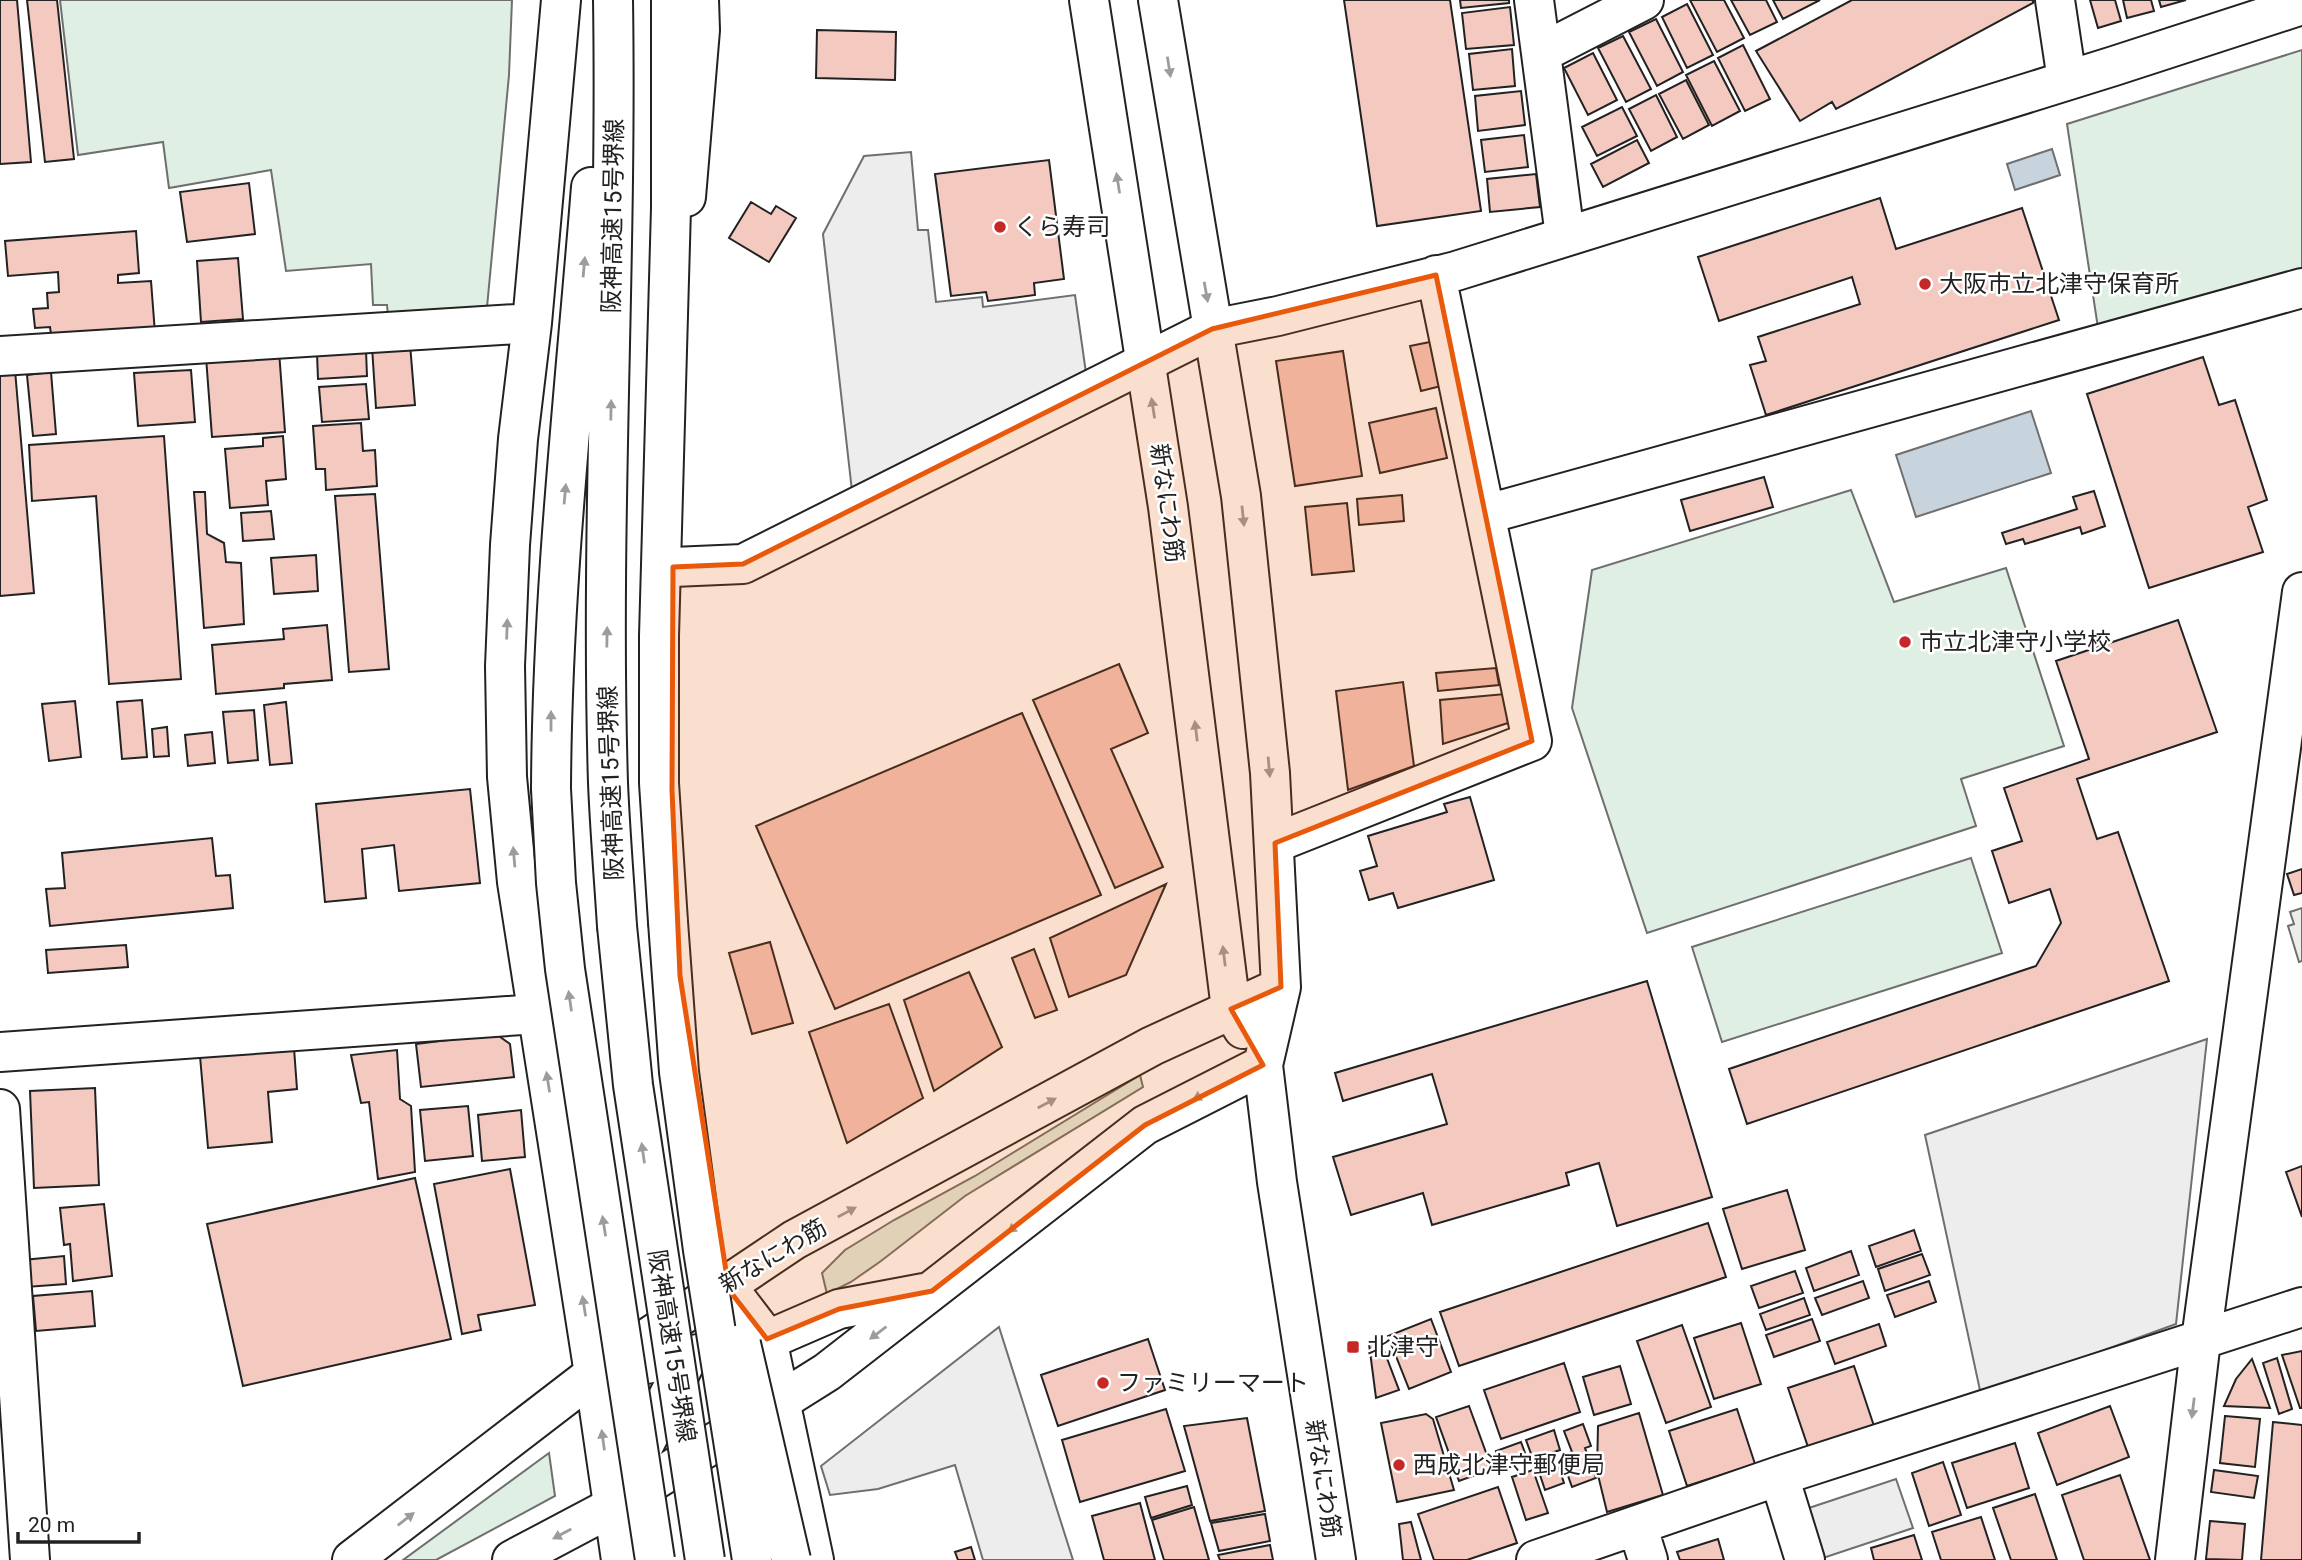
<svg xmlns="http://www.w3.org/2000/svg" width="2302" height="1560" font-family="Roboto,'Noto Sans JP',sans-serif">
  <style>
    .green { fill: #e0efe3; stroke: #6f6f6f; stroke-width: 2 }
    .parking { fill: #ededed; stroke: #6f6f6f; stroke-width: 2 }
    .water { fill: #c7d3dd; stroke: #6f6f6f; stroke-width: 2 }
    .building { fill: #f3c9c0; stroke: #222; stroke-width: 2 }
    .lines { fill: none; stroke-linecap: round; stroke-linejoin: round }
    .minor-casing { stroke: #222; stroke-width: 42 }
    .major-casing { stroke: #222; stroke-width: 42 }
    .highway-casing { stroke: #222; stroke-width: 42 }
    .minor { stroke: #fff; stroke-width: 38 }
    .major { stroke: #fff; stroke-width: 38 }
    .highway { stroke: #fff; stroke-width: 38 }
    .highway-bridge-casing { stroke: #222; stroke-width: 42; stroke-linecap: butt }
    .highway-bridge { stroke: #fff; stroke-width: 38 }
    .oneway { fill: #9c9c9c }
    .marked { fill: #e8590c; fill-opacity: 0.2; stroke: #e8590c; stroke-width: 5; stroke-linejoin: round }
    .poi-dot { fill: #c62828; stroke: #fff; stroke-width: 2.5 }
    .labels { text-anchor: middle; stroke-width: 5; stroke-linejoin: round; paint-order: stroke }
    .street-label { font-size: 24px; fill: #222; stroke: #fff }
    .poi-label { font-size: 24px; fill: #222; stroke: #fff; text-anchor: start }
  </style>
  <rect width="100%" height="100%" fill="#fff"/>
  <path class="green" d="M 60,0 L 512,0 L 509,75 L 487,307 L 388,316 L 387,305 L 373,305 L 371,264 L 286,271 L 271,170 L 169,188 L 163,142 L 78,155 Z
    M 2302,50 L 2302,270 L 2098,328 L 2067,124 Z
    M 1851,490 L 1894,602 L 2006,568 L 2064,746 L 1961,779 L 1976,826 L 1647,933 L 1572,708 L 1592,570 Z
    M 1971,858 L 2002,953 L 1722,1042 L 1692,947 Z
    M 1140,1075 L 1143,1087 L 965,1196 L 881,1261 L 851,1282 L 827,1294 L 822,1273 L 845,1250 L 894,1220 L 975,1176 Z
    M 549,1453 L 555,1496 L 436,1560 L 403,1560 Z"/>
  <path class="parking" d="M 911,152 L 918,230 L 928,230 L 936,302 L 982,297 L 983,307 L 1075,295 L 1086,373 L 852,491 L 823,234 L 864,156 Z
    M 2302,908 L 2302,961 L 2299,962 L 2288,926 L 2294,924 L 2290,912 Z
    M 2207,1039 L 2176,1324 L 1981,1395 L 1925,1135 Z
    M 999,1327 L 1073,1560 L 983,1560 L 955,1465 L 878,1489 L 830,1495 L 821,1466 Z
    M 1896,1479 L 1913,1528 L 1817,1560 L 1800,1511 Z"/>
  <path class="water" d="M 2052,149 L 2060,175 L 2015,190 L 2007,164 Z
    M 2031,411 L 2051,473 L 1916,517 L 1896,455 Z"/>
  <path class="building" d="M 0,0 L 17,0 L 31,162 L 0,164 Z
    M 27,0 L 57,0 L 74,159 L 45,162 Z
    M 1344,0 L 1450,0 L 1481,211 L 1377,226 Z
    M 1460,0 L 1509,0 L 1509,3 L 1461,8 Z
    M 1690,0 L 1724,0 L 1744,38 L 1717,52 Z
    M 1731,0 L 1766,0 L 1777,22 L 1750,35 Z
    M 1773,0 L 1820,0 L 1783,19 Z
    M 1852,0 L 2033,0 L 2033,3 L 1836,109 L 1832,102 L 1800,121 L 1756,51 Z
    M 2090,0 L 2115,0 L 2121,21 L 2098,28 Z
    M 2123,0 L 2151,0 L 2154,11 L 2127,18 Z
    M 2159,0 L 2186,0 L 2161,7 Z
    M 1687,4 L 1713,55 L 1687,68 L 1662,17 Z
    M 1510,7 L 1514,45 L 1466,49 L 1462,13 Z
    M 1656,19 L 1683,72 L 1657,86 L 1629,32 Z
    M 817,30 L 896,32 L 895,80 L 816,78 Z
    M 1623,36 L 1651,89 L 1626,102 L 1598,48 Z
    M 1743,45 L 1770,99 L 1745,111 L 1718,58 Z
    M 1512,49 L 1515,86 L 1473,90 L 1469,54 Z
    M 1593,53 L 1617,100 L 1588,115 L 1564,68 Z
    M 1714,61 L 1740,111 L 1712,126 L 1686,75 Z
    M 1686,80 L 1709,125 L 1683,139 L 1659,94 Z
    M 1521,91 L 1525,125 L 1478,131 L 1475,96 Z
    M 1656,95 L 1677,137 L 1651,151 L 1629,109 Z
    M 1622,107 L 1637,136 L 1597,156 L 1582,127 Z
    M 1524,135 L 1528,167 L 1485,172 L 1481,140 Z
    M 1637,140 L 1649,163 L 1603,187 L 1591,164 Z
    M 1049,160 L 1064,279 L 1034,283 L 1035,295 L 988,301 L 986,292 L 951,296 L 935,174 Z
    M 1536,174 L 1540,207 L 1490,212 L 1487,179 Z
    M 249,183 L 255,234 L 187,242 L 180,192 Z
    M 1880,198 L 1896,249 L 2022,208 L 2059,320 L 1766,415 L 1750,365 L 1766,361 L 1758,337 L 1860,304 L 1852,277 L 1719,321 L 1698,257 Z
    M 751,202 L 771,214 L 776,206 L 796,218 L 769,262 L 729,238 Z
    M 136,231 L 139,273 L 118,275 L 118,283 L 151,281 L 155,333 L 52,341 L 50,327 L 35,328 L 33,309 L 48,308 L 47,293 L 59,292 L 58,272 L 8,276 L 5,241 Z
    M 238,258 L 243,319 L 201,322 L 197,261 Z
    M 1430,342 L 1441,386 L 1421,391 L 1410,346 Z
    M 410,344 L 415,405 L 376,408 L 372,347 Z
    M 279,351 L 285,432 L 212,437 L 206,357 Z
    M 366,351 L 367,376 L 318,379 L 317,354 Z
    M 1343,351 L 1362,476 L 1295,486 L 1276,361 Z
    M 2203,357 L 2219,405 L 2235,400 L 2267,500 L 2248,507 L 2263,552 L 2149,588 L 2087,394 Z
    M 15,370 L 34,593 L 0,596 L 0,372 Z
    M 191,370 L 195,422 L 138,426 L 134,373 Z
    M 51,372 L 56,434 L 33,436 L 27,375 Z
    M 366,384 L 369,419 L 322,422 L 319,387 Z
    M 1436,408 L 1447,458 L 1380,473 L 1369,423 Z
    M 361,423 L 363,451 L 375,450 L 377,486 L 326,490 L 325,469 L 316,469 L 313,426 Z
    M 164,436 L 181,679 L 109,684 L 96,496 L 32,501 L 29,445 Z
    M 283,436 L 286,479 L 266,481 L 268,505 L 230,508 L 225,449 L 263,446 L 263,438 Z
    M 1764,477 L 1773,507 L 1690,531 L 1681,500 Z
    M 2094,491 L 2105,526 L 2082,534 L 2080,527 L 2025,544 L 2023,539 L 2006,544 L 2002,533 L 2077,509 L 2073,497 Z
    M 194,492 L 205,492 L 207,534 L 224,543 L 226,562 L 241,563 L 244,624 L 204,628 Z
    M 375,494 L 389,669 L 349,672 L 335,496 Z
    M 1402,495 L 1404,521 L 1359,525 L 1357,499 Z
    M 1347,503 L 1354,571 L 1312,575 L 1305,507 Z
    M 271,511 L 274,539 L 243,541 L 241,513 Z
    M 316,555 L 318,591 L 274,594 L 271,558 Z
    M 2178,620 L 2217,732 L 2077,779 L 2097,839 L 2118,832 L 2169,981 L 1747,1124 L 1729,1069 L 2036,966 L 2061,923 L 2050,889 L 2009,903 L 1992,851 L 2022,841 L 2004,788 L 2089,759 L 2056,661 Z
    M 327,625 L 332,680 L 284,684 L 284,688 L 216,694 L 212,645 L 284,639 L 283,629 Z
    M 1119,664 L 1148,733 L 1111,749 L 1163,867 L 1115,888 L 1033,700 Z
    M 1496,668 L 1499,685 L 1438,691 L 1436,673 Z
    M 1403,682 L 1414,766 L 1348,790 L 1336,691 Z
    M 1505,694 L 1508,723 L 1443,744 L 1440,700 Z
    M 142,700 L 147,757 L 122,759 L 117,702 Z
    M 75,701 L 81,757 L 49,761 L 42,704 Z
    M 286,702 L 292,763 L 270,765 L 264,705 Z
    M 254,710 L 258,760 L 228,763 L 223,712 Z
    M 1022,713 L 1101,895 L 835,1009 L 756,826 Z
    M 167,727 L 169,756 L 154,757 L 152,729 Z
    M 212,732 L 215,763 L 188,766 L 185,735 Z
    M 470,789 L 480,883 L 399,891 L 394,845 L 362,849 L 366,898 L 325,902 L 316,804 Z
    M 1470,797 L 1494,880 L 1398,908 L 1393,893 L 1369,900 L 1360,871 L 1377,866 L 1368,836 L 1447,812 L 1444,804 Z
    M 212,838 L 216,876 L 230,875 L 233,908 L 50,926 L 46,889 L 65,888 L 62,853 Z
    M 2302,869 L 2302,893 L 2294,895 L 2287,874 Z
    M 1166,884 L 1126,975 L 1069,997 L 1050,938 Z
    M 770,942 L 793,1023 L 752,1034 L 729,953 Z
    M 126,945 L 128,967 L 48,973 L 46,950 Z
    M 1034,949 L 1057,1010 L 1035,1018 L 1012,958 Z
    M 969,972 L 1002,1047 L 934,1091 L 904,1000 Z
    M 1647,981 L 1712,1197 L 1617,1226 L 1599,1163 L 1566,1173 L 1569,1185 L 1432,1225 L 1423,1193 L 1351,1215 L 1333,1157 L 1447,1124 L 1432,1074 L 1343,1101 L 1335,1073 Z
    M 889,1004 L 923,1098 L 847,1143 L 809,1032 Z
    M 496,1034 L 510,1044 L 514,1077 L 421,1087 L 416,1044 Z
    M 294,1048 L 297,1089 L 268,1092 L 272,1142 L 208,1148 L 200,1056 Z
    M 397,1050 L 400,1099 L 411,1106 L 415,1172 L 378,1179 L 369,1102 L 361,1103 L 351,1055 Z
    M 95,1088 L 99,1185 L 34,1188 L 30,1091 Z
    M 468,1106 L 473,1156 L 425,1161 L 420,1110 Z
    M 521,1110 L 525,1157 L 482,1161 L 478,1115 Z
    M 2302,1166 L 2302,1217 L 2286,1172 Z
    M 510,1169 L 535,1305 L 478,1315 L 481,1330 L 462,1334 L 434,1184 Z
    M 415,1178 L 451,1339 L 243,1386 L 207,1224 Z
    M 1787,1190 L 1805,1250 L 1742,1269 L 1723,1209 Z
    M 104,1204 L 112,1276 L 73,1281 L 70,1244 L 64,1245 L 60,1208 Z
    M 1708,1223 L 1726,1277 L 1459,1366 L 1440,1312 Z
    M 1914,1230 L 1921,1251 L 1876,1267 L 1869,1246 Z
    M 1851,1251 L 1859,1275 L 1814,1291 L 1806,1268 Z
    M 1922,1254 L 1930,1275 L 1885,1291 L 1878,1269 Z
    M 64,1256 L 66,1284 L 26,1287 L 23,1260 Z
    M 1795,1271 L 1803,1293 L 1759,1308 L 1751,1286 Z
    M 1863,1281 L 1869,1298 L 1822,1315 L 1815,1298 Z
    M 1929,1281 L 1936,1302 L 1895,1317 L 1887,1295 Z
    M 92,1291 L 95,1326 L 36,1331 L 33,1296 Z
    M 1804,1298 L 1810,1315 L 1766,1330 L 1760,1314 Z
    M 1431,1319 L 1451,1372 L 1409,1389 L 1388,1336 Z
    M 1812,1319 L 1820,1341 L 1774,1357 L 1766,1335 Z
    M 1741,1323 L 1761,1384 L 1714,1399 L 1694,1338 Z
    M 1879,1324 L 1886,1346 L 1835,1364 L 1827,1342 Z
    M 1682,1325 L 1711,1407 L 1666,1423 L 1637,1341 Z
    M 1148,1339 L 1165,1390 L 1058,1426 L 1041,1375 Z
    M 1380,1340 L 1399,1390 L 1376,1398 L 1369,1344 Z
    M 2302,1351 L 2302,1408 L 2300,1408 L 2282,1355 Z
    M 2277,1358 L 2292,1409 L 2279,1414 L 2263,1363 Z
    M 2252,1359 L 2270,1408 L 2224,1406 L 2236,1379 Z
    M 1564,1363 L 1580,1412 L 1501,1439 L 1484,1390 Z
    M 1620,1366 L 1631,1404 L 1594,1415 L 1583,1377 Z
    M 1854,1366 L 1874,1426 L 1808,1447 L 1788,1388 Z
    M 1469,1406 L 1492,1469 L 1459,1481 L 1436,1417 Z
    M 2110,1406 L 2129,1457 L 2057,1485 L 2038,1433 Z
    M 1166,1409 L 1185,1471 L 1080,1502 L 1062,1440 Z
    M 1737,1409 L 1755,1464 L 1687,1486 L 1669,1431 Z
    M 1639,1413 L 1663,1495 L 1607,1512 L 1597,1471 L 1598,1426 Z
    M 1426,1414 L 1433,1419 L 1454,1490 L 1397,1502 L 1381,1423 Z
    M 2225,1416 L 2260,1419 L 2255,1467 L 2220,1463 Z
    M 1247,1418 L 1265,1511 L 1210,1521 L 1184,1426 Z
    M 2273,1422 L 2302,1425 L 2302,1560 L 2261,1560 Z
    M 1583,1424 L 1591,1446 L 1585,1448 L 1596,1478 L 1572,1487 L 1561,1456 L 1572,1452 L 1564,1431 Z
    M 1554,1430 L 1560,1450 L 1533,1459 L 1526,1440 Z
    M 1521,1442 L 1528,1461 L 1504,1469 L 1496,1451 Z
    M 2015,1443 L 2029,1488 L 1967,1508 L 1952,1463 Z
    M 1557,1462 L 1564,1483 L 1545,1490 L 1538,1469 Z
    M 1943,1462 L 1961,1515 L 1929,1526 L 1912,1473 Z
    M 1533,1470 L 1548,1513 L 1526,1520 L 1512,1477 Z
    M 2214,1470 L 2258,1476 L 2254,1498 L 2211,1492 Z
    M 2120,1475 L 2150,1560 L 2084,1560 L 2062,1495 Z
    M 1187,1486 L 1192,1505 L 1151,1518 L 1145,1497 Z
    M 1498,1487 L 1517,1543 L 1467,1560 L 1434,1560 L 1418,1514 Z
    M 2035,1494 L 2057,1560 L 2011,1560 L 1993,1508 Z
    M 1140,1503 L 1155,1560 L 1104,1560 L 1092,1516 Z
    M 1194,1507 L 1209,1560 L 1164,1560 L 1152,1520 Z
    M 1265,1514 L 1270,1541 L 1219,1551 L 1211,1523 Z
    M 1981,1517 L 1995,1560 L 1941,1560 L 1932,1532 Z
    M 2210,1521 L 2245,1524 L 2242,1560 L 2206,1559 Z
    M 1411,1522 L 1421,1560 L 1403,1560 L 1399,1524 Z
    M 1914,1535 L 1922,1560 L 1874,1560 L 1871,1548 Z
    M 1718,1539 L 1724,1560 L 1680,1560 L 1677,1552 Z
    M 1270,1545 L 1273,1560 L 1220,1560 L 1218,1555 Z
    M 971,1547 L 975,1560 L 958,1560 L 955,1552 Z"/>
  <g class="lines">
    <defs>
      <path id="minor" d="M 561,0 L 532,323 L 518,439 L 510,545 L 505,666 L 507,777 L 517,882 L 594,1374 L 621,1560
        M 1534,0 L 1565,236
        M 2055,0 L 2067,80
        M 1541,53 L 1644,0
        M 686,197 L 700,30 L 699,0
        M 0,356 L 532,323
        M 1487,514 L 2302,288
        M 673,567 L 743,564 L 1212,329 L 1278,316 L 1456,271 L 2114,66 L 2302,5
        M 1275,843 L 1532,741 L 1436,275
        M 0,1052 L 537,1014
        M 0,1109 L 30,1560
        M 725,1284 L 767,1339 L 814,1560
        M 630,1473 L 686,1361
        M 1779,1476 L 1805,1560
        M 1637,1525 L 1648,1560
        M 1536,1560 L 1779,1476 L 2302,1307
        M 2175,1560 L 2201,1340 L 2302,592"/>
      <path id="major" d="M 1089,0 L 1168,507 L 1231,1009 L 1243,1029
        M 1158,0 L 1241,496 L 1270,773 L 1281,987 L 1263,1065 L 1277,1182 L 1336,1560
        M 641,1365 L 750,1344 L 779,1335 L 839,1309 L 924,1293
        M 352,1560 L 594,1374 L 794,1240 L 1152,1046 L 1281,987
        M 512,1560 L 612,1507 L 827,1372 L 1145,1125 L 1263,1065"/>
      <path id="highway" d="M 613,0 C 617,261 600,522 608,783 C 610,831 614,878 617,926
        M 551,789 C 552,588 575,388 591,187
        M 668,922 L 659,783 L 659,636 L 671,208 L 671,0"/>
    </defs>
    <use href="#minor" class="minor-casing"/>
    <use href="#major" class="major-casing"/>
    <use href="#highway" class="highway-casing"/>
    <use href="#minor" class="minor"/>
    <use href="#major" class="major"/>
    <use href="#highway" class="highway"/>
    <defs>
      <path id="highway-bridge" d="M 551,789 L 556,883 L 565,969 L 655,1560
        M 668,922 L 679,1072 L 703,1250 L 752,1560
        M 617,926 L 633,1085 L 705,1560
        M 741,1344 L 791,1560"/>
    </defs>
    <use href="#highway-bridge" class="highway-bridge-casing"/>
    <use href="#highway-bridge" class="highway-bridge"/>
  </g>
  <defs><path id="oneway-solid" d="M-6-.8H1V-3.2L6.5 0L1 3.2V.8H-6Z" transform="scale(1.75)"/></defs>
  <g class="oneway">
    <use href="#oneway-solid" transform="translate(1169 67) rotate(81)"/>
    <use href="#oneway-solid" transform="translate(1118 183) rotate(-99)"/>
    <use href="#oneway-solid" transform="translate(584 267) rotate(-85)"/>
    <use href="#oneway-solid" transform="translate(1206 292) rotate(80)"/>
    <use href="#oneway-solid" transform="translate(1153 408) rotate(-99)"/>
    <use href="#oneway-solid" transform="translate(611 410) rotate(-89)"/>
    <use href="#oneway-solid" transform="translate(565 494) rotate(-85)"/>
    <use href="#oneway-solid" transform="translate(1243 516) rotate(84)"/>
    <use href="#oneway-solid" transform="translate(507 629) rotate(-88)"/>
    <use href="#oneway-solid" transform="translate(607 637) rotate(-89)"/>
    <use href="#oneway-solid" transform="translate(551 721) rotate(-90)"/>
    <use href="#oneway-solid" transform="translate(1196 731) rotate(-97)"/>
    <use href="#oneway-solid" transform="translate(1269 767) rotate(85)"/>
    <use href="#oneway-solid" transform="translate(514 857) rotate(-95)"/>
    <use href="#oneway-solid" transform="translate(1224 956) rotate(-97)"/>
    <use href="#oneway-solid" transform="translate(570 1001) rotate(-98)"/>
    <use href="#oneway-solid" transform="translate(548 1082) rotate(-99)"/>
    <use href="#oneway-solid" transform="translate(1202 1095) rotate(153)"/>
    <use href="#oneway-solid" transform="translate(1047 1103) rotate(-28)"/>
    <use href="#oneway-solid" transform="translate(643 1153) rotate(-98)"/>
    <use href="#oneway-solid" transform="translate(847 1212) rotate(-28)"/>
    <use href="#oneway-solid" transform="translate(604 1226) rotate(-99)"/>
    <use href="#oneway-solid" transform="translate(1016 1226) rotate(142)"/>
    <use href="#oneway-solid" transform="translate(584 1306) rotate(-99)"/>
    <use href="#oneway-solid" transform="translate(878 1333) rotate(143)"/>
    <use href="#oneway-solid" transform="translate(2193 1408) rotate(97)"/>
    <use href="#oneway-solid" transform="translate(603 1440) rotate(-98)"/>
    <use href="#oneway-solid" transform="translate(406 1519) rotate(-38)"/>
    <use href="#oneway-solid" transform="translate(562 1534) rotate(152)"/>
  </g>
  <path class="marked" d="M 1436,275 L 1532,741 L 1275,843 L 1281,987 L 1231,1009 L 1263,1065 L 1145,1125 L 932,1291 L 839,1309 L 767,1339 L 729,1290 L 680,976 L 672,790 L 673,567 L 743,564 L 1212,329 Z"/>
  <g class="poi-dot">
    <circle cx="1000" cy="227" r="7"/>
    <circle cx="1925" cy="284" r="7"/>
    <circle cx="1905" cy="642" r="7"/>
    <rect x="1346" y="1340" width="14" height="14" rx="3.5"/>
    <circle cx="1103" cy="1383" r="7"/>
    <circle cx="1399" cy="1465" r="7"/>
  </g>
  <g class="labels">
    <g class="street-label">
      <text transform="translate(613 216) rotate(-89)" y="8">阪神高速15号堺線</text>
      <text transform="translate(1167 503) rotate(82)" y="8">新なにわ筋</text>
      <text transform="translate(611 783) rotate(-92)" y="8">阪神高速15号堺線</text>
      <text transform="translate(773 1256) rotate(-31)" y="8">新なにわ筋</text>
      <text transform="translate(672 1346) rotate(81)" y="8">阪神高速15号堺線</text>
      <text transform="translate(1323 1479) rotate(81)" y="8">新なにわ筋</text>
    </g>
    <g class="poi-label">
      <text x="1014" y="235">くら寿司</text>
      <text x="1939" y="292">大阪市立北津守保育所</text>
      <text x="1919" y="650">市立北津守小学校</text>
      <text x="1367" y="1355">北津守</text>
      <text x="1117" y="1391">ファミリーマート</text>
      <text x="1413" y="1473">西成北津守郵便局</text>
    </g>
  </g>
  <path d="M18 1532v10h121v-10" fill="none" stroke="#222222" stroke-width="3.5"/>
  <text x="28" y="1532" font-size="21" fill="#222222" stroke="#ffffff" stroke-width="5" paint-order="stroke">20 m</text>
</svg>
